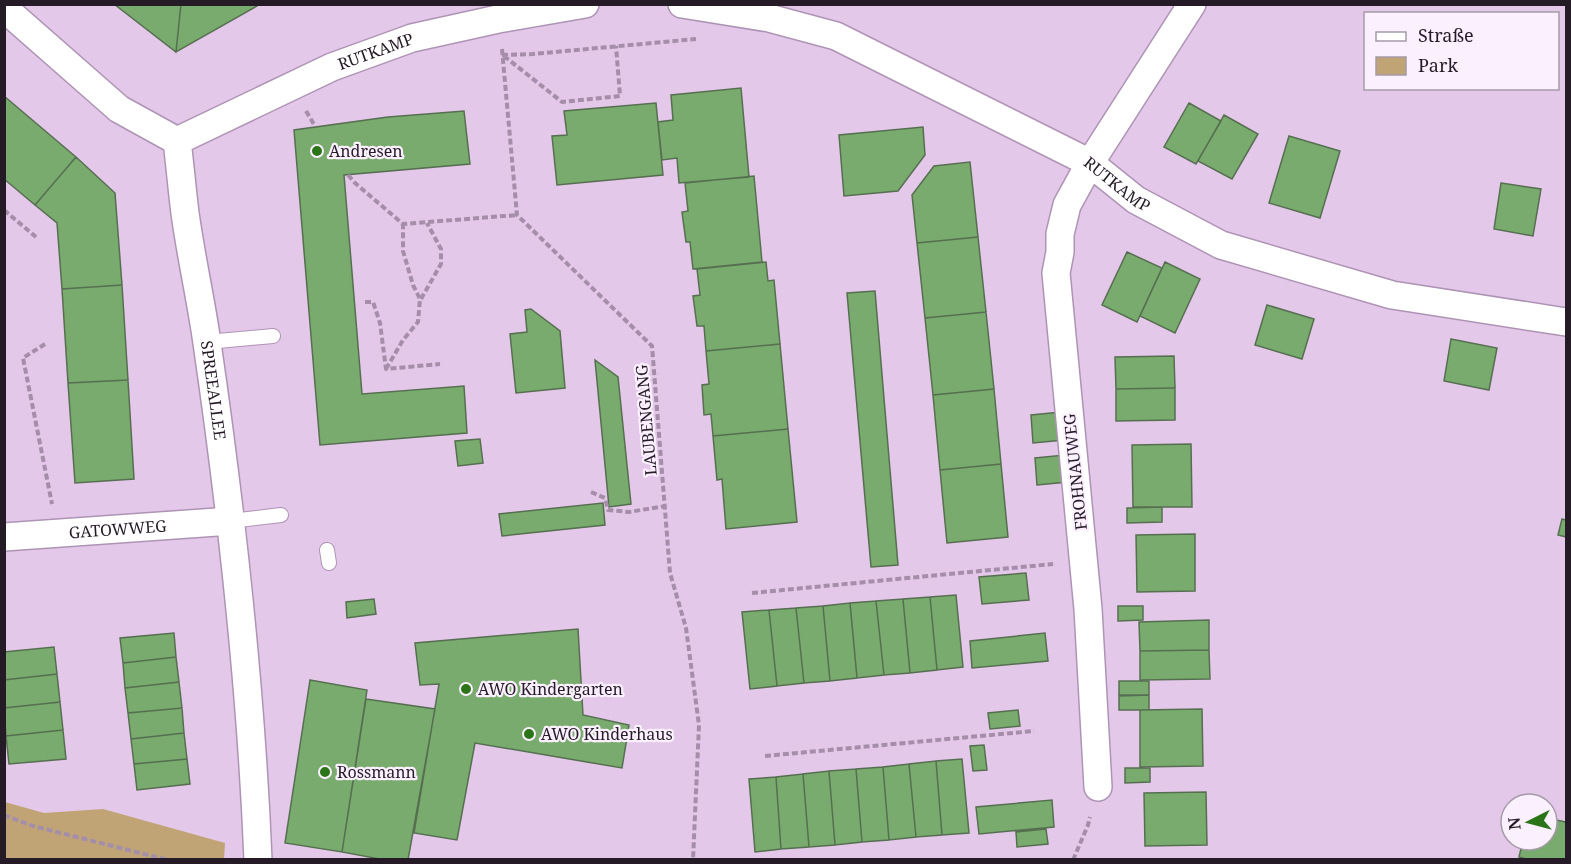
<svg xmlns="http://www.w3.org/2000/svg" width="1571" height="864" font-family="'Noto Serif',serif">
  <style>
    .green { fill: #c0a475 }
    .building { fill: #78ab6d; stroke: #576f51; stroke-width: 1.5 }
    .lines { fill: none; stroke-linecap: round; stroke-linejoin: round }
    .service-casing { stroke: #ae94b4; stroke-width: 16 }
    .minor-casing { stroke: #ae94b4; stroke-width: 30 }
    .path { stroke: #a48ea9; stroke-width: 4; stroke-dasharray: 6 3; stroke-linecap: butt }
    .service { stroke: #fff; stroke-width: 14 }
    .minor { stroke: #fff; stroke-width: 27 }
    .poi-dot { fill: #2b7417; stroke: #fbf0fe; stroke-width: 2 }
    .labels { text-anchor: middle; stroke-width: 4.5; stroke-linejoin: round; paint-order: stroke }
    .street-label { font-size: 16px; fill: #251b27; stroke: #fbf0fe }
    .poi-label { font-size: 16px; fill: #251b27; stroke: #fbf0fe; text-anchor: start }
  </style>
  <rect width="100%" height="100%" fill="#e4c8ea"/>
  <path class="green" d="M 5,802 L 44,813 L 103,809 L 225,843 L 224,859 L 5,859 Z"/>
  <path class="building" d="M 114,4 L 181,4 L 176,52 Z
    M 181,4 L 256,4 L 257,6 L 176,52 Z
    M 741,88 L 749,177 L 679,183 L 677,158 L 662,160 L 658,122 L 673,120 L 671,95 Z
    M 4,96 L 76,157 L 35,205 L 4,179 Z
    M 656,103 L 663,175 L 557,185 L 552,136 L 567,135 L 564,111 Z
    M 1189,103 L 1221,121 L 1196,164 L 1164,147 Z
    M 464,111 L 470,164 L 344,175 L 362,394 L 464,386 L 467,433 L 320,445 L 294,130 L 388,117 Z
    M 1224,115 L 1258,134 L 1232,179 L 1198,161 Z
    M 923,127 L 925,155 L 898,191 L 844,196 L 839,135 Z
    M 1289,136 L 1340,151 L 1320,218 L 1269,203 Z
    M 76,157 L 115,193 L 122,285 L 62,289 L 57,223 L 35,205 Z
    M 970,162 L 978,237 L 917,243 L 912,195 L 934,166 Z
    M 754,176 L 762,262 L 693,269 L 690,242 L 686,242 L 682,212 L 688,211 L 685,183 Z
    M 1501,183 L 1541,189 L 1533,236 L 1494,229 Z
    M 978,237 L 986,312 L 925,318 L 917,243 Z
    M 1127,252 L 1162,268 L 1137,322 L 1102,305 Z
    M 766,262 L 768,281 L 774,280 L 780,344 L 706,351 L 704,326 L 697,326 L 693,296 L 700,295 L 697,269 Z
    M 1165,262 L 1200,279 L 1175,333 L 1140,316 Z
    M 122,285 L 128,380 L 68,383 L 62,289 Z
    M 875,291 L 898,565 L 871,567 L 847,293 Z
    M 1267,305 L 1314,319 L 1302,359 L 1255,345 Z
    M 531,309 L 560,331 L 565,388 L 516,393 L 510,334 L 527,332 L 525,310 Z
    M 986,312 L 994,389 L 933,395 L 925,318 Z
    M 1451,339 L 1497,348 L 1489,390 L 1444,381 Z
    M 780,344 L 788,429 L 713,436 L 711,414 L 704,415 L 702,385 L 709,384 L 706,351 Z
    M 1174,356 L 1175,388 L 1116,389 L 1115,357 Z
    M 595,360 L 618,377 L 631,504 L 609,507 Z
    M 128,380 L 134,479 L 75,483 L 68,383 Z
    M 1175,388 L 1175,420 L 1116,421 L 1116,389 Z
    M 994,389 L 1001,464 L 940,470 L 933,395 Z
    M 1061,412 L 1064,440 L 1033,443 L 1031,415 Z
    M 788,429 L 797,522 L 726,529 L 722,479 L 717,480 L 713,436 Z
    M 480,439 L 483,463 L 458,466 L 455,441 Z
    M 1191,444 L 1192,507 L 1133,507 L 1132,445 Z
    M 1065,455 L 1068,482 L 1037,485 L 1035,458 Z
    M 1001,464 L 1008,537 L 947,543 L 940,470 Z
    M 603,503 L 605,525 L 502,536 L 499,514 Z
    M 1162,507 L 1162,522 L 1127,523 L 1127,508 Z
    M 1562,519 L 1566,520 L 1566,537 L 1558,535 Z
    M 1195,534 L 1195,591 L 1137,592 L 1136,535 Z
    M 1026,573 L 1029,600 L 982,604 L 979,577 Z
    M 956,595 L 963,667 L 937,670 L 930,597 Z
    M 930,597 L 937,670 L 910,673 L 903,599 Z
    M 374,599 L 376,614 L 347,618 L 346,602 Z
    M 903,599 L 910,673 L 884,675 L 876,601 Z
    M 876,601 L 884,675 L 857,678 L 850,603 Z
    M 850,603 L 857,678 L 830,681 L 823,606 Z
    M 823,606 L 830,681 L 804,683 L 796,608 Z
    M 1118,606 L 1143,606 L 1143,620 L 1118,621 Z
    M 796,608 L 804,683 L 777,686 L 769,610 Z
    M 769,610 L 777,686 L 750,689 L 742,612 Z
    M 1209,620 L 1209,650 L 1140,651 L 1139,622 Z
    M 578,629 L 583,715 L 629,725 L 622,768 L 475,743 L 457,840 L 414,833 L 439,684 L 420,685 L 415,643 Z
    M 174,633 L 176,657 L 123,663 L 120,638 Z
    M 1045,633 L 1048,661 L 972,668 L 970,641 Z
    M 54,647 L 57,674 L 4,680 L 4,652 Z
    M 1209,650 L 1210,679 L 1140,680 L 1140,651 Z
    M 176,657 L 179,682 L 125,688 L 123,663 Z
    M 57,674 L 60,702 L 4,708 L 4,680 Z
    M 310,680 L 367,690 L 342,852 L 285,843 Z
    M 1119,681 L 1149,681 L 1149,695 L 1119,695 Z
    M 179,682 L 182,708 L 128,713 L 125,688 Z
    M 1149,695 L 1149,710 L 1119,710 L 1119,696 Z
    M 366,699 L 435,709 L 408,860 L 385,860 L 342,852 Z
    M 60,702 L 63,730 L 6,736 L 4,708 Z
    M 182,708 L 184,733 L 131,739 L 128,713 Z
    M 1202,709 L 1203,766 L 1140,767 L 1140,710 Z
    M 1018,710 L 1020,726 L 990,729 L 988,713 Z
    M 63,730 L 66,759 L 9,764 L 6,736 Z
    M 184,733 L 187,759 L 134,764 L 131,739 Z
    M 984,745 L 987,770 L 973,771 L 970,746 Z
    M 187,759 L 190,784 L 137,790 L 134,764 Z
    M 962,759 L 969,833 L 942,835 L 936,761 Z
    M 936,761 L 942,835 L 916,837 L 909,764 Z
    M 909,764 L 916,837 L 889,840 L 883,767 Z
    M 883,767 L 889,840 L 862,842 L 856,769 Z
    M 1125,768 L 1150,768 L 1150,782 L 1125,783 Z
    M 856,769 L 862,842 L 835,845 L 829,771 Z
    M 829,771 L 835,845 L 809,847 L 803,774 Z
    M 803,774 L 809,847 L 781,849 L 776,777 Z
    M 776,777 L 781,849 L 755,852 L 749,779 Z
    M 1206,792 L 1207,845 L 1145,846 L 1144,793 Z
    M 1052,800 L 1054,827 L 979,834 L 976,807 Z
    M 1547,818 L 1566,822 L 1566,860 L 1530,860 L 1519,857 L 1523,840 L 1547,840 Z
    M 1046,829 L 1048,844 L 1017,847 L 1016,832 Z"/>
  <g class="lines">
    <defs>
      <path id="service" d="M 207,342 L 273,336
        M 231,521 L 281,515
        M 327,550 L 329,563"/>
      <g id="minor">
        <path id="s1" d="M 682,4 L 769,18 L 836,36 L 1090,163 L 1136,200 L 1221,245 L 1392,295 L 1566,322"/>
        <path d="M 4,8 L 119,109 L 177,141"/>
        <path id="s2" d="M 177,141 C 180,165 182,189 185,213 C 191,257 201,300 207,343 C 232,515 251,687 258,860"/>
        <path id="s3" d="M 177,141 L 332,67 L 412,38 L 498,19 L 585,4"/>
        <path id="s4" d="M 4,537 L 231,521"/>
        <path d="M 1098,787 L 1088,609 L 1056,273 L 1060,252 L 1060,234 L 1067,205 L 1090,163 L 1192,4"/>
      </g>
    </defs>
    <use href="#service" class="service-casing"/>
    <use href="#minor" class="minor-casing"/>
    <path class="path" d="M 502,49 L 517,215 L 652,346 L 670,573 L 686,628 L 699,725 L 693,860
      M 502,55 L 533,54 L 696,39
      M 504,56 L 562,102 L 620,96 L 616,46
      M 306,111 L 315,126
      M 348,175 L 355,183 L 403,224 L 517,215
      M 4,210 L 36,237
      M 421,299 L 441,264 L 441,249 L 427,223
      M 365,302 L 373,302 L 380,323 L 386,369 L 440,364
      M 45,344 L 23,358 L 52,504
      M 386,369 L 403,340 L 418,322 L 420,299 L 413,285 L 403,251 L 403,224
      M 591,492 L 605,498 L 608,510 L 629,512 L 665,506
      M 752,593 L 1053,564
      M 765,756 L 1034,731
      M 4,815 L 33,826 L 168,860
      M 1073,860 L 1088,825 L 1090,817"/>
    <use href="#service" class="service"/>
    <use href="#minor" class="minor"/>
  </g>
  <g class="poi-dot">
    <circle cx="317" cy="151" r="6"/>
    <circle cx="466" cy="689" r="6"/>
    <circle cx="529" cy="734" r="6"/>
    <circle cx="325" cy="772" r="6"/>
  </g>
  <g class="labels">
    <g class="street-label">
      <text dy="6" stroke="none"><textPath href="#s3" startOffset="218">RUTKAMP</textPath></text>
      <text dy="6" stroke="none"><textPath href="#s1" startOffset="476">RUTKAMP</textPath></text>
      <text dy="6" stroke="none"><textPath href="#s2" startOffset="252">SPREEALLEE</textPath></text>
      <text transform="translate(646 420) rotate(-95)" y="6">LAUBENGANG</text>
      <text transform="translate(1075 472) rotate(-96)" y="6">FROHNAUWEG</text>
      <text dy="6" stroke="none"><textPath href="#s4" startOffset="114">GATOWWEG</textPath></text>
    </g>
    <g class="poi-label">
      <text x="329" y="157">Andresen</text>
      <text x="478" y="695">AWO Kindergarten</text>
      <text x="541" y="740">AWO Kinderhaus</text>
      <text x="337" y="778">Rossmann</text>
    </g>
  </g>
  <rect width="1571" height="864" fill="none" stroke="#251b27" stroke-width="12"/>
  <rect x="1364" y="12" width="195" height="78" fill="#fbf0fe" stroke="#a59ba8" stroke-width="1.5"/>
  <rect x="1376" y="32" width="30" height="9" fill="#ffffff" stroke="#a59ba8" stroke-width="1.5"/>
  <text x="1418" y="42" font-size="18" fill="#251b27">Straße</text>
  <rect x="1376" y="57" width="30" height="18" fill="#c0a475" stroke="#a59ba8" stroke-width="1.5"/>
  <text x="1418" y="72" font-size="18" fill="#251b27">Park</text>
  <g transform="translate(1529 822) rotate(264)"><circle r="28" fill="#fbf0fe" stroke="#a59ba8" stroke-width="1.5"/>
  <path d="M0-4.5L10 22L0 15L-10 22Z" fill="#2b7417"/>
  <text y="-9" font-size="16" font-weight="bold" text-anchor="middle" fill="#251b27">N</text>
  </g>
</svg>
